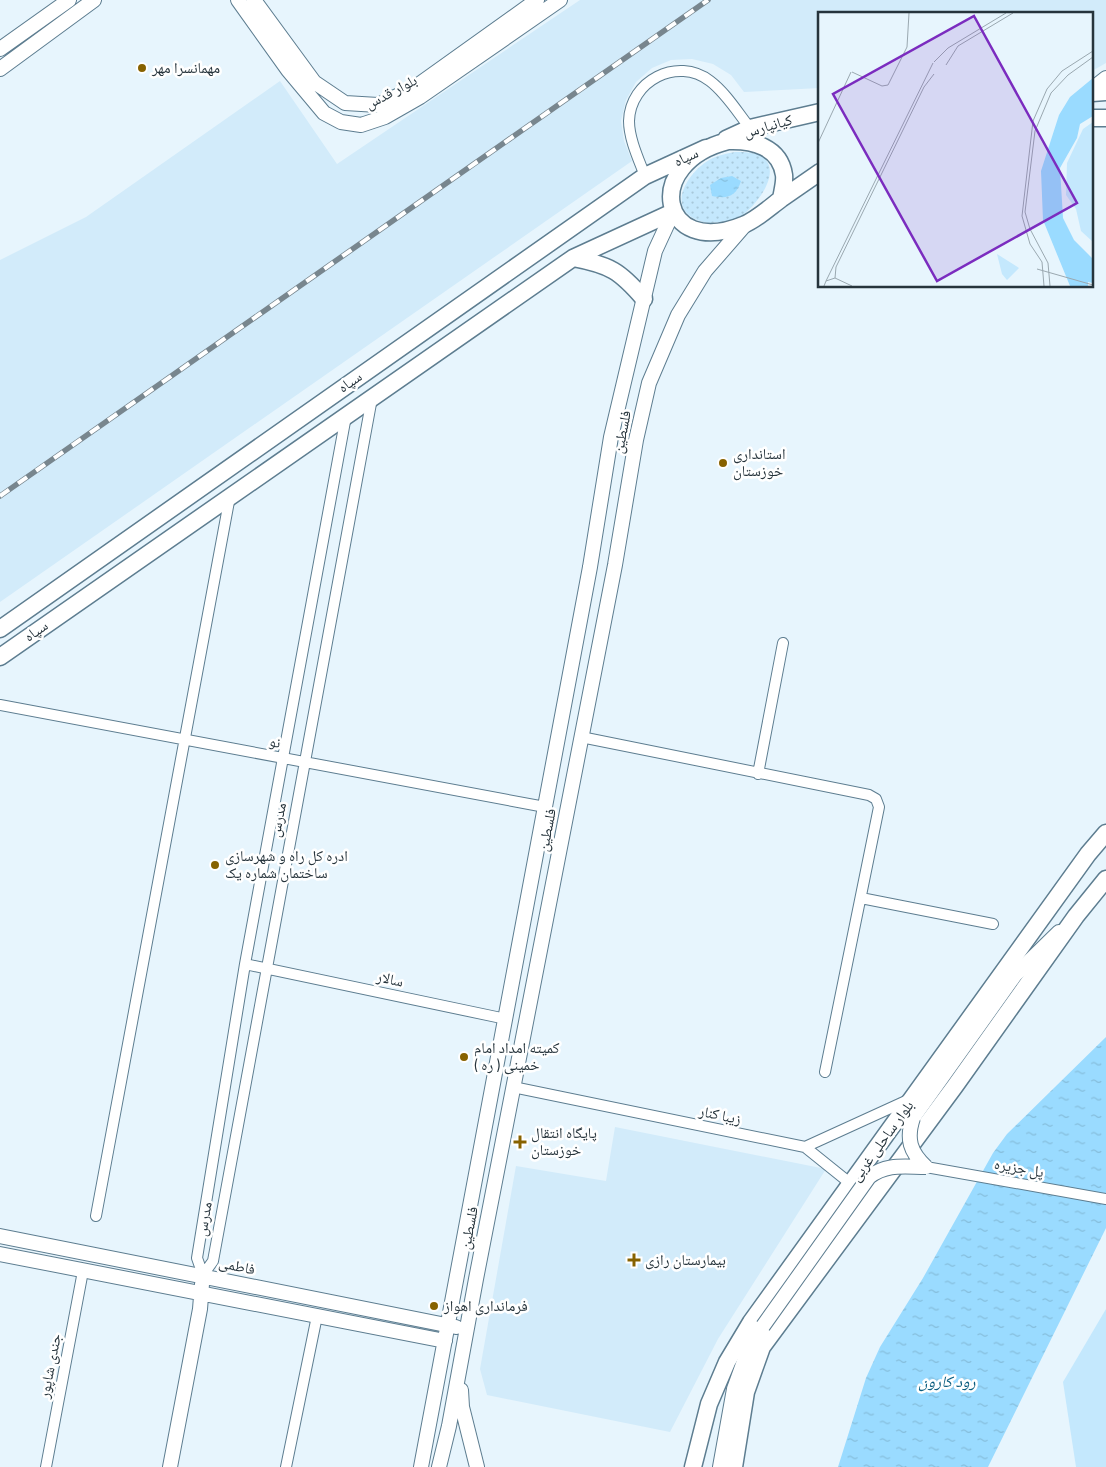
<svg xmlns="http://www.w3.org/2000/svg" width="1106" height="1467" font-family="'Titillium Web','Noto Naskh Arabic',sans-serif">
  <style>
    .built { fill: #d2ebfa }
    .grass { fill: url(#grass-dots) }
    .green { fill: #c4e8fd }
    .water { fill: url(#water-ripples) }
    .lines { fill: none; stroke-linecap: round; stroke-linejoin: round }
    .street-casing { stroke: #5d7d90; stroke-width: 12 }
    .secondary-casing { stroke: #5d7d90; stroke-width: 16 }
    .primary-casing { stroke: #5d7d90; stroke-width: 19 }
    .street { stroke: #fff; stroke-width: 10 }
    .secondary { stroke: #fff; stroke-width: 14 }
    .primary { stroke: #fff; stroke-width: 16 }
    .rail-casing { stroke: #78868e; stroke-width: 5.5 }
    .rail { stroke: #fff; stroke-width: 4; stroke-dasharray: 11; stroke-linecap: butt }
    .secondary-bridge-casing { stroke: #5d7d90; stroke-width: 16; stroke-linecap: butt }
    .secondary-bridge { stroke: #fff; stroke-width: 14 }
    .poi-dot { fill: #876200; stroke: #fff; stroke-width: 2 }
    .labels { text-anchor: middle; stroke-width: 5; stroke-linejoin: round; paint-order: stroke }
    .poi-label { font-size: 15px; fill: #26343c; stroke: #fff; text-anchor: start }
    .street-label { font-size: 15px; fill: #26343c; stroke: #fff }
    .water-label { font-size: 16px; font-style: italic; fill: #0a5d7f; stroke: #fff }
    .inset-road { fill: none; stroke: #9aa8b0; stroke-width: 1 }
    .view { fill: #7b2cbf; fill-opacity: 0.15; stroke: #7b2cbf; stroke-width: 2.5 }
    .inset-edge { fill: none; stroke: #26343c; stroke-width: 2.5 }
  </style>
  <defs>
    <pattern id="grass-dots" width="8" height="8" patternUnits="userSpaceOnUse" patternTransform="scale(1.25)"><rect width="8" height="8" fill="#c4e8fd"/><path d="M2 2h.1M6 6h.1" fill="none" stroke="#a8c8da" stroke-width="1.8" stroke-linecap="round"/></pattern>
    <pattern id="water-ripples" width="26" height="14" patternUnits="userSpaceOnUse" patternTransform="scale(1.25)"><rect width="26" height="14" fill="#9adbff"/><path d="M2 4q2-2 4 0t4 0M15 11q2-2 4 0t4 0" fill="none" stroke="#85bddb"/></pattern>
  </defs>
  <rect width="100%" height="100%" fill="#e7f5fd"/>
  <path class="built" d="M 580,0 L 1106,0 L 1106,63 L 1092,71 L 1092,14 L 820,14 L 820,88 L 744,92 L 731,75 L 713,64 L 692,59 L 671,60 L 652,68 L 636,82 L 626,100 L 621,121 L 624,141 L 632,161 L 0,602 L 0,260 L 86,217 L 280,81 L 337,164 Z
    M 615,1127 L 826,1169 L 718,1339 L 670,1432 L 487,1395 L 480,1369 L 516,1166 L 606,1181 Z"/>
  <path class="grass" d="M 735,152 C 744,152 757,152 764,158 C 782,174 754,208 741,216 C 733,221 720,222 711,223 C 704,223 695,220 690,216 C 670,200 690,173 706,162 C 714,156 725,154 735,152 Z"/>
  <path class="green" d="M 1106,1309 L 1106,1467 L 1076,1467 L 1063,1382 Z"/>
  <path class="water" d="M 732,176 L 741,181 C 736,197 727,199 712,196 L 710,185 L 721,178 Z
    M 1106,1037 L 1106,1228 L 988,1467 L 838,1467 L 866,1378 L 880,1347 L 923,1278 L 993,1153 L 1007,1134 Z"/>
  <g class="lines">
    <defs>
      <path id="street" d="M 645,176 C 639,160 629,139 629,121 C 630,81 677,56 710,81 C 726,93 738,113 750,128
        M 0,705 L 545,807
        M 581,737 L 869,795 L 876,799 L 879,807 L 825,1072
        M 758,774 L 783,643
        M 861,898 L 993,924
        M 245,964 L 506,1019
        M 513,1087 L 805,1147 L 908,1100
        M 805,1147 L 851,1184
        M 926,1167 L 1106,1199
        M 96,1216 L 230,496
        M 203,1275 L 213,1261 L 372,398
        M 203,1275 L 197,1258 L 245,964 L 346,416
        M 46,1467 L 83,1271
        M 286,1467 L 317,1316"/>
      <path id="secondary" d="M 238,0 L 288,70 L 324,113 L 341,122 L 361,125 L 385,117 L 420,97 L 560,0
        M 254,0 L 314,82 L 345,103 L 378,105 L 414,88 L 537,0
        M 0,49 L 69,0
        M 0,69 L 94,0
        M 1092,89 L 1106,78
        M 913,1118 L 1015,975 L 1059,932
        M 0,1236 L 456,1327
        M 0,1254 L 445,1341
        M 461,1390 L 462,1407 L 477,1467
        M 170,1467 L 200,1309 L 202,1284
        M 421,1467 L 590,567 L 611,437 L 655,251 L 673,212
        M 439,1467 L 449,1426 L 476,1279 L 615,565 L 636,440 L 649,383 L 678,315 L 705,271 L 745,225
        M 720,1467 L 734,1389 L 746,1356 L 763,1326"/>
      <path id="primary" d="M 1092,93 L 1106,92
        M 1092,118 L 1106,118
        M 726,139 L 750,128 L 820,112
        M 728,141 C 753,140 780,147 784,175 C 785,182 782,192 781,199 C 769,208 756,220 743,225 C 660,259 641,163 728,141 Z
        M 781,199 L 820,172
        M 573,258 C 610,265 620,271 644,299
        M 0,629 L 645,176 L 706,148
        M 0,657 L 573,258 L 673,212
        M 693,1467 L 709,1404 L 727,1362 L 751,1322 L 1088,854 L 1106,833
        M 734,1467 L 746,1392 L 762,1347 L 955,1086 L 1076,916 L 1106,879"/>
    </defs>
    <use href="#street" class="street-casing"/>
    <use href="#secondary" class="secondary-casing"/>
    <use href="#primary" class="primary-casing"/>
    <use href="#street" class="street"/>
    <use href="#secondary" class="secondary"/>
    <use href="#primary" class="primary"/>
    <defs>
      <path id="rail" d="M 0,496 L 708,0"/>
    </defs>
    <use href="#rail" class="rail-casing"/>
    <use href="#rail" class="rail"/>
    <defs>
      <path id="secondary-bridge" d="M 913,1118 C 906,1139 910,1152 926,1167
        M 763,1326 L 869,1177 C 887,1163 905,1167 926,1167"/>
    </defs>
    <use href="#secondary-bridge" class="secondary-bridge-casing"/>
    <use href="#secondary-bridge" class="secondary-bridge"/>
  </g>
  <g class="poi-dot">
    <circle cx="142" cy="68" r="5"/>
    <circle cx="723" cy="463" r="5"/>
    <circle cx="215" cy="865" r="5"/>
    <circle cx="464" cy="1057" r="5"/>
    <path d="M517.5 1134.5h5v5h5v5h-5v5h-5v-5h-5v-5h5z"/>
    <path d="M631.5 1252.5h5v5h5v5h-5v5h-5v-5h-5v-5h5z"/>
    <circle cx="434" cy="1306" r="5"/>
  </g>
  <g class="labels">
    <g class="poi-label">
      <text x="152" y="73">مهمانسرا مهر</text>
      <text x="733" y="459">استانداری<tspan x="733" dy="17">خوزستان</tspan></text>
      <text x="225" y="861">ادره کل راه و شهرسازی<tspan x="225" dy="17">ساختمان شماره یک</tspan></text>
      <text x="474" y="1053">کمیته امداد امام<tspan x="474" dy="17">خمینی ( ره )</tspan></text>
      <text x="531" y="1138">پایگاه انتقال<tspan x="531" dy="17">خوزستان</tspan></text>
      <text x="645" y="1265">بیمارستان رازی</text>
      <text x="444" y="1311">فرمانداری اهواز</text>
    </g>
    <g class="street-label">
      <text transform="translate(391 92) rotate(-28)" y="5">بلوار قدس</text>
      <text transform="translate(768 126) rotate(-16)" y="5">کیانپارس</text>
      <text transform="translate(686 157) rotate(-25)" y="5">سپاه</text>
      <text transform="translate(350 382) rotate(-35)" y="5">سپاه</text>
      <text transform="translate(622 432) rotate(-79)" y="5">فلسطین</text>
      <text transform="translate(36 631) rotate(-35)" y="5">سپاه</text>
      <text transform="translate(275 742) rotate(11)" y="5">نو</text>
      <text transform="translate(278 820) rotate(-79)" y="5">مدرس</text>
      <text transform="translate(547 830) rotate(-79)" y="5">فلسطین</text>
      <text transform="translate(390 979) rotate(12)" y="5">سالار</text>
      <text transform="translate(720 1115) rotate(12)" y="5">زیبا کنار</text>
      <text transform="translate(882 1141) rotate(-54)" y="5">بلوار ساحلی غربی</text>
      <text transform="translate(1019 1168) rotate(10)" y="5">پل جزیره</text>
      <text transform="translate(204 1219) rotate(-80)" y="5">مدرس</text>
      <text transform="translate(469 1228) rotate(-79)" y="5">فلسطین</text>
      <text transform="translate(237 1266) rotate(12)" y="5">فاطمی</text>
      <text transform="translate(50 1366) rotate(-79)" y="5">جندی شاپور</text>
    </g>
    <g class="water-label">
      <text x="947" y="1387">رود کارون</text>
    </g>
  </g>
  <g transform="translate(818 12)">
    <rect width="275" height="275" fill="#e7f5fd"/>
    <path d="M 275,110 L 275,230 L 263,219 L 258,197 L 248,183 L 249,151 L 265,117 ZM 179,242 L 201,256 L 189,268 L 184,262 Z" fill="#c4e8fd"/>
    <path d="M 275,66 L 275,104 L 262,112 L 259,126 L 242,156 L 245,206 L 256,228 L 275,247 L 275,271 L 270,270 L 270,274 L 252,274 L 225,208 L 223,159 L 241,103 L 252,85 Z" fill="#9adbff"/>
    <path class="inset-road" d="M 116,50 L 130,36 L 188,1M 128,53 L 140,34 L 195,1M 34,60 L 64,74 L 70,73 L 89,35 L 91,1M 0,131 L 33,60M 219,257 L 275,273M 17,266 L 18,255 L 106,75 L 116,62M 8,269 L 115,51M 6,274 L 8,269 L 17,266 L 34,274M 226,274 L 224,250 L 212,232 L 204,204 L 215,109 L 229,77 L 244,59 L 275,39M 232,274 L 230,251 L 212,217 L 207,200 L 217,119 L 233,81 L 250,63 L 275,45"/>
    <path class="view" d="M 156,4 L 259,191 L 119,269 L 15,82 Z"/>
    <rect width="275" height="275" class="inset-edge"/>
  </g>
</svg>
